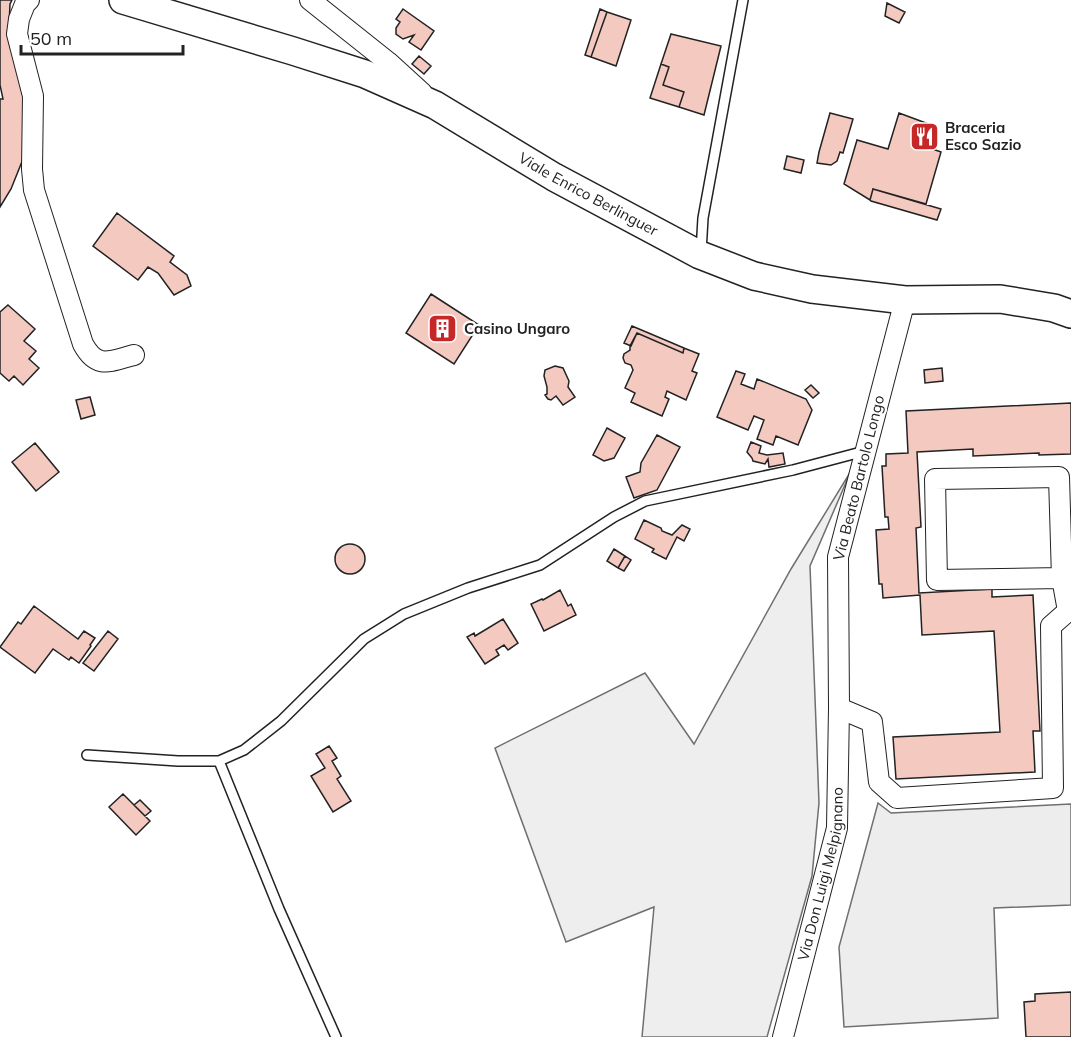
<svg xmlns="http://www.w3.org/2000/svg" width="1071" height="1037" font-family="Mulish,sans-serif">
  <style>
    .green { fill: #eee; stroke: #6f6f6f; stroke-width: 1.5 }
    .parking { fill: #ededed; stroke: #6f6f6f; stroke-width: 1.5 }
    .building { fill: #f3c9c0; stroke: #222; stroke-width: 1.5 }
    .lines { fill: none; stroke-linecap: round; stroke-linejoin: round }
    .service-casing { stroke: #222; stroke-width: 12 }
    .minor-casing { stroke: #222; stroke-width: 22 }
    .secondary-casing { stroke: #222; stroke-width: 30 }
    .service { stroke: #fff; stroke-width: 9 }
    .minor { stroke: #fff; stroke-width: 20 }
    .secondary { stroke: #fff; stroke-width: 27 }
    .labels { text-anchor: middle; stroke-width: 4.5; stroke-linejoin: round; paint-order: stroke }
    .poi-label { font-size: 15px; font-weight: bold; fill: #222; stroke: #fff; text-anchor: start }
    .street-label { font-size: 15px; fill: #222; stroke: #fff }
  </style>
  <rect width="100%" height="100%" fill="#fff"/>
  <path class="green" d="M 851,471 L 810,566 L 819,803 L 812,876 L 767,1037 L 642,1037 L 654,907 L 566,942 L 495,748 L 645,673 L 694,744 L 791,569 Z"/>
  <path class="parking" d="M 878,803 L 891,813 L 1071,804 L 1071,905 L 994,908 L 998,1018 L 844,1027 L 839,947 Z"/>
  <path class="building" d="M 0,0 L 12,0 L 10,4 L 9,26 L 25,85 L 23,159 L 11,189 L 0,207 L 0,99 L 3,99 L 0,85 Z
    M 887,3 L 905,12 L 899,23 L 885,16 Z
    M 403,9 L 434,31 L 421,50 L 409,42 L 414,35 L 403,39 L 396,34 L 396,28 L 400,22 L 396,19 Z
    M 600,9 L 607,12 L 591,57 L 585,55 Z
    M 607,12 L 631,20 L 616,66 L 591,57 Z
    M 671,34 L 721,46 L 704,115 L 679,107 L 684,92 L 663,85 L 669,67 L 661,64 Z
    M 419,56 L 431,66 L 424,74 L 412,64 Z
    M 661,64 L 669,67 L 663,85 L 684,92 L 679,107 L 650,98 Z
    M 830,113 L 853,119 L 843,153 L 840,152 L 837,161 L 831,165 L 817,163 L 819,152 Z
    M 899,113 L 934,126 L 927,147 L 941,152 L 926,204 L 873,189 L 870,200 L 844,184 L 857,140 L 888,149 Z
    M 787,156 L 804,160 L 801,173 L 784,169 Z
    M 873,189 L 941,209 L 937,220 L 871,201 L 870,200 Z
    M 117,213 L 174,256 L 170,262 L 187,275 L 191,286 L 174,295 L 158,273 L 148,267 L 138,280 L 93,246 Z
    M 431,294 L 479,325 L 454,364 L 406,333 Z
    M 8,305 L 35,329 L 24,341 L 36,351 L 29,359 L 39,368 L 23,385 L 14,376 L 9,381 L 0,373 L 0,312 Z
    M 632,326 L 684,348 L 683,353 L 637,333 L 631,346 L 624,343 Z
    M 637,333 L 683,353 L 684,348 L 699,354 L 692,371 L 697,373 L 686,400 L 667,391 L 665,397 L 669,399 L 662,416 L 631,402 L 635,393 L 625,388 L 633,370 L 631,365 L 625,363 L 623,358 L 624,354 L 630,350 L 630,346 Z
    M 555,366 L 563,368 L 569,381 L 568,387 L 575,397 L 563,405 L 556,396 L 551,400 L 548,399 L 545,395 L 547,394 L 547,387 L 544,376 L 545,370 Z
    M 942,368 L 943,381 L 925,383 L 924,370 Z
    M 736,371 L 745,374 L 741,384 L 754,389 L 757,379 L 806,399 L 812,410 L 798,445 L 776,436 L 773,445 L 757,439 L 764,420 L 754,416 L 748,430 L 717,417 Z
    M 811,385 L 819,393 L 813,398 L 805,390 Z
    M 90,397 L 95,415 L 81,419 L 76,400 Z
    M 1071,403 L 1071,454 L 1039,455 L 1039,453 L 973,456 L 973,449 L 917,452 L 921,527 L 916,528 L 919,593 L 992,589 L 992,597 L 1033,595 L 1040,731 L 1033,731 L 1035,772 L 896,779 L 893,737 L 1000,732 L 994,631 L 922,635 L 920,595 L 883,598 L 882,584 L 879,584 L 876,530 L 889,529 L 888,517 L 885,517 L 882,466 L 886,466 L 886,454 L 908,453 L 906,411 Z
    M 607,428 L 625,438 L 614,458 L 604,461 L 593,455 Z
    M 657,435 L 680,447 L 657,490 L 634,498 L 626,477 L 640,472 L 641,463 Z
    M 751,442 L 761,446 L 759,453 L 767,455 L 783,453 L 785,464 L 769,467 L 768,459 L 765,464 L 753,461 L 752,458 L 747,452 Z
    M 35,443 L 59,472 L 36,491 L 12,462 Z
    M 644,520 L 661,528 L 662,531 L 672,535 L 682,525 L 690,529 L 684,541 L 677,537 L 666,559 L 652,552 L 654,549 L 635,539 Z
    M335 559a15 15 0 1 1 30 0a15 15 0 1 1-30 0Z
    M 614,549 L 625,556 L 618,568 L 607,561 Z
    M 625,556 L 631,560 L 624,571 L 618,568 Z
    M 560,590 L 568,606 L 571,604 L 576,615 L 544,631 L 531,604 L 542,599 L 543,600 Z
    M 34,606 L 78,639 L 84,631 L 95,638 L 90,645 L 91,646 L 79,663 L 71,657 L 69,660 L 53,649 L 35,673 L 0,647 L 18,622 L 21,624 Z
    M 503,619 L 518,643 L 508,650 L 504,645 L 496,650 L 499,655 L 485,664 L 467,637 L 474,633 L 475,636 Z
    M 108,631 L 118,639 L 94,671 L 83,663 Z
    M 329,746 L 337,758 L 332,761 L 341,776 L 337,779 L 351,801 L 333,812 L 311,776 L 325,768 L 316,754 Z
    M 123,794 L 150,821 L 136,835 L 109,807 Z
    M 140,800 L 151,811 L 145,816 L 134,805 Z
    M 1071,992 L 1071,1037 L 1026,1037 L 1024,1002 L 1035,1001 L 1035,994 Z"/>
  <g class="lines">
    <defs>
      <path id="service" d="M 701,252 L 703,218 L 743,0
        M 87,755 L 178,761 L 219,761 L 244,750 L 281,721 L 364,639 L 404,614 L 468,588 L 540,565 L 614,517 L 645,501 L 793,470 L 865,451
        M 219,761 L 279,909 L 336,1037"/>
      <g id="minor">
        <path d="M 29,0 L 25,4 L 19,19 L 17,34 L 33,96 L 32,169 L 34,190 L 83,344 C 97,370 110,361 134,355"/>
        <path d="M 310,0 L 388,62 L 422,93"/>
        <path d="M 905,300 L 838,557 L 839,708 L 872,722 L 879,782 L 897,798 L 1053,788 L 1051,626 L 1068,611 L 1071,611"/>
        <path d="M 1062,578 L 937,580 L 935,479 L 1059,477 L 1062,578 L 1068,611"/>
        <path id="s1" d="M 783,1037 L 837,828 L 839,708"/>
      </g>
      <g id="secondary">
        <path id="s2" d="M 123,0 L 293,51 L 365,74 L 435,105 L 554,177 L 700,255 L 754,276 L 812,289 L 905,300 L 1000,299 L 1054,308 L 1071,314"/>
      </g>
    </defs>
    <use href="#service" class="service-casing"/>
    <use href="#minor" class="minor-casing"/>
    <use href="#secondary" class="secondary-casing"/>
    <use href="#service" class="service"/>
    <use href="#minor" class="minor"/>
    <use href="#secondary" class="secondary"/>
  </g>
  <defs>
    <symbol id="restaurant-square" viewBox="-11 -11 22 22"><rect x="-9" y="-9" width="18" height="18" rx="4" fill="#c62828" stroke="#fff"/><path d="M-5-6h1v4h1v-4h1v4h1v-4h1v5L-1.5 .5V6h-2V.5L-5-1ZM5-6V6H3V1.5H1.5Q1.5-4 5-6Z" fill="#fff"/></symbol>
    <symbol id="building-square" viewBox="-11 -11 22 22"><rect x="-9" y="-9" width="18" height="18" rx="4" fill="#c62828" stroke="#fff"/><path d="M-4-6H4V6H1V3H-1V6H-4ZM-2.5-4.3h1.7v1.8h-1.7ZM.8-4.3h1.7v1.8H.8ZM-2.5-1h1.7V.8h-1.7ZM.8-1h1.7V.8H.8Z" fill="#fff"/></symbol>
  </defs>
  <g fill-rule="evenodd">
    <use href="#restaurant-square" x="908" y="120" width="33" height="33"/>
    <use href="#building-square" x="426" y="312" width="33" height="33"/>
  </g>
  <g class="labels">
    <g class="poi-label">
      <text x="945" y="133">Braceria<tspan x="945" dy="17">Esco Sazio</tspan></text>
      <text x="464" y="334">Casino Ungaro</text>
    </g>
    <g class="street-label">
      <text dy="5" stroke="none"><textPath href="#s2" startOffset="507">Viale Enrico Berlinguer</textPath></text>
      <text transform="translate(859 478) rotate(-76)" y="5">Via Beato Bartolo Longo</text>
      <text dy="5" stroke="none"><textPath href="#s1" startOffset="168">Via Don Luigi Melpignano</textPath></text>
    </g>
  </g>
  <path d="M21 45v9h162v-9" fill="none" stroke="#222222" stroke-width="3"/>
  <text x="30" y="45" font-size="18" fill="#222222" stroke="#ffffff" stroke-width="4.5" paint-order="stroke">50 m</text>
</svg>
